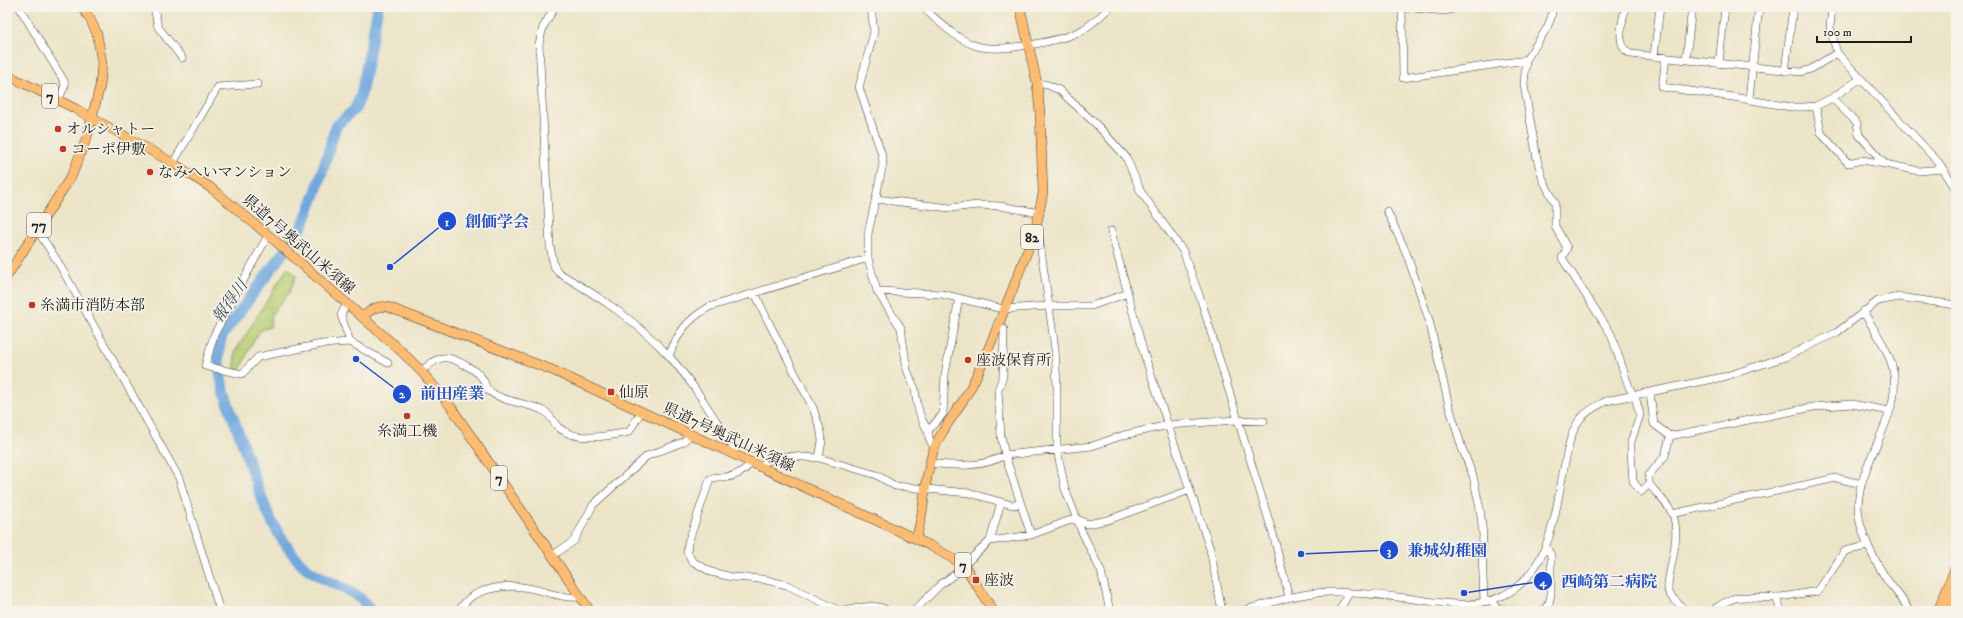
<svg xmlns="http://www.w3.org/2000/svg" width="1963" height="618" font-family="'IM FELL DW Pica','Noto Serif JP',serif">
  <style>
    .green { fill: #b6cd72; stroke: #697447 }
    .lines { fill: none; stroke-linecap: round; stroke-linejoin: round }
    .river { stroke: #6fa9df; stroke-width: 11 }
    .minor-casing { stroke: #3b3a36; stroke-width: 8 }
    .major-casing { stroke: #3b3a36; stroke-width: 10 }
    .minor { stroke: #fff; stroke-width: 7 }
    .major { stroke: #febc70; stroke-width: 9 }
    .poi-dot { fill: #c8321e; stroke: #f7f3e8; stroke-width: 1.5 }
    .labels { text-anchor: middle; stroke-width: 3.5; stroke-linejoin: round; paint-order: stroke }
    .shield { fill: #f7f3e8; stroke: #5e5c59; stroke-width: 1 }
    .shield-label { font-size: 14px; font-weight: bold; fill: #1c1c1c }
    .poi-label { font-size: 15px; fill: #1c1c1c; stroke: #f7f3e8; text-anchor: start }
    .street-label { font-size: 15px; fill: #1c1c1c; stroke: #f7f3e8 }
    .water-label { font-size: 16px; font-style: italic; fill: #3d546a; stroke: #f7f3e8 }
    .leader { fill: none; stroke: #1d4ed8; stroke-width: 1.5 }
    .callout-dot { fill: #1d4ed8; stroke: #f7f3e8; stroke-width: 1.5 }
    .mark-label { font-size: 12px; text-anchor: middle; font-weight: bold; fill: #fff }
    .callout-label { font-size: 16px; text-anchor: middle; font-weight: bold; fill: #1d4ed8; stroke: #f7f3e8; stroke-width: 3.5; stroke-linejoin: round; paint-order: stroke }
  </style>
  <rect width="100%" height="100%" fill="#f7f3e8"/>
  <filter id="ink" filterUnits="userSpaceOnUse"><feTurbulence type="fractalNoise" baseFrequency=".025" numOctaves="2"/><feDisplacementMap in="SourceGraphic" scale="8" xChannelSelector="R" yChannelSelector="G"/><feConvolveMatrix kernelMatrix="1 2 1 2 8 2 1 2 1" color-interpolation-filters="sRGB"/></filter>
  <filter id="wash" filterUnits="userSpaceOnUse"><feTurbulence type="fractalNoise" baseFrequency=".012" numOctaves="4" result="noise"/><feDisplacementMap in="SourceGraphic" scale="16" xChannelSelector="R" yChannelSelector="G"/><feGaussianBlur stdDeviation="0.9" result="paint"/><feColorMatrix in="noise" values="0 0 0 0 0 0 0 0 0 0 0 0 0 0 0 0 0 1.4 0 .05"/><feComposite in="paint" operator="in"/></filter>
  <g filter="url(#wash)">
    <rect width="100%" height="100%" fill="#ebe4c6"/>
    <path class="green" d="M 288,267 L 296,276 L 289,293 L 272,313 L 270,327 L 261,330 L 251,345 L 241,369 L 235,370 L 235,352 Z"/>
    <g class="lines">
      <path class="river" d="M 370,611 C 362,590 321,582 304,566 C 270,534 256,484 242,442 C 231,411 211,368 222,336 L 302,227 L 316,192 L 336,126 L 355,109 L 361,95 L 378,7"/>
    </g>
  </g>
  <g filter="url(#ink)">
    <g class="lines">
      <defs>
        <path id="minor" d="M 19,7 L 64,81 L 65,86 L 58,100
          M 154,7 L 158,27 L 182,58
          M 555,7 L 543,27 L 539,44 L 550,246 L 554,266 L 559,273 C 598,296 637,321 668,355 C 694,383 714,418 735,450 L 733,455
          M 871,7 L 874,32 L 859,87 L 882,155 L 883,164 L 868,234 L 868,258 L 877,291 L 901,328 L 907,370 L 915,389 L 917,404 L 921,418 L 928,431 L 929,438 L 934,448
          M 922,7 C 939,21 953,37 974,45 C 996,54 1064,41 1084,29 C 1093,23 1102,15 1110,7
          M 1402,7 L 1403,78 L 1526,60
          M 1402,7 L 1446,11 L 1453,9 L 1453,7
          M 1553,7 L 1551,18 L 1547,28 L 1526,60 L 1524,85 L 1537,159 L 1543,180 L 1555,203 L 1555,226 L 1567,248 L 1562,258 L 1611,334 L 1629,387 L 1636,400 L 1640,415 L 1631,442 L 1631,452 L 1633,481 L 1641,492 L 1649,484 L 1649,475 L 1665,456 L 1670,436
          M 1625,7 C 1623,21 1614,47 1631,54 L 1801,72 L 1811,69 L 1837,53
          M 1832,7 L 1830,27 L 1837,53 L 1939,163 L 1956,189
          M 1654,56 L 1660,7
          M 1666,58 L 1662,87 L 1733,97 L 1791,107 L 1804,107 L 1816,106 L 1832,98 L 1860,79
          M 1686,60 L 1692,7
          M 1719,64 L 1725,7
          M 1785,71 L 1793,7
          M 1037,83 L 1048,85 L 1059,90 L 1098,126 L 1126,157 L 1141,192 L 1183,251 L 1202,303 L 1273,534 L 1289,597
          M 1832,98 L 1857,123 L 1859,135 L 1885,164 L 1919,171 L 1943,169
          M 1749,99 L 1759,7
          M 1816,106 L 1821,133 L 1848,163 L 1862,160 L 1885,164
          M 173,163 L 218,87 L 258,84
          M 876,199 L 950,208 L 978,205 L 1000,206 L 1040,213
          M 1387,211 L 1406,252 L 1429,320 L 1449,406 L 1462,448 L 1473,476 L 1480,509 L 1483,535 L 1482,551 L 1484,602
          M 1111,231 L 1144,354 L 1210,549 L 1222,611
          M 35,232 L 41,236 L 58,262 L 179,478 L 220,611
          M 1035,232 L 1039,236 L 1055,349 L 1057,387 L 1057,449 L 1065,489 L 1082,532 L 1101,571 L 1110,611
          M 268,235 L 214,335 L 205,366 L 242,374 L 258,357 L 322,344 L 350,342
          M 877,291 L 942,294 L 1003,309 L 1048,306 L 1091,306 L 1128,293
          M 755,293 L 767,319 L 813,408 L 821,432 L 822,441 L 819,458
          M 347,303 L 341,315 L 350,342 L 388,363
          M 1863,311 C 1873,329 1889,349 1893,370 C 1903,415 1859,460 1858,507 C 1858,531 1876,564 1890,584 C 1897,593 1904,600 1909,611
          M 997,324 L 1004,329 L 1003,376 L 998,390 L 1001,436 L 1005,455 L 1031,535
          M 669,356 C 678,332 687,320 709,307 L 868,258
          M 421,371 C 429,365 438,356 448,358 C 457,360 477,370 482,378 C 485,382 485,388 489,391 C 505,403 526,402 544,411 C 550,414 553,422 558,427 C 576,443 608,436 629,432 L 641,412
          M 1650,393 L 1654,424 L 1670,436 L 1813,407 L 1852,404 L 1889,411
          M 928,431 L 943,414 L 945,374 L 959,298
          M 751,463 C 744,471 734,478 722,477 C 717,477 715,476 710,479 L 688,543 L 687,552 L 692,561 L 711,572 L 732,577 L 762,579 L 787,585 L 840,611
          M 930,463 C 954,466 983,468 1005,455 L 1092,446 L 1124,435 L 1169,425 L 1236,420 L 1264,421
          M 759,467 L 767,461 L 787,456 L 819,458 L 877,475 L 895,486 L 969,493 L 1012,505 L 1020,504
          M 1649,484 C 1656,493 1667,503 1672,513 C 1684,538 1663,582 1669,593 C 1673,600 1681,605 1686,611
          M 1672,514 L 1836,478 L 1862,484
          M 1076,518 L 1087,524 L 1108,520 L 1190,490
          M 990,541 L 1031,535 L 1076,518
          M 552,556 L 574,541 L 593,505 L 647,456 L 683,442 L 690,435
          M 964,565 L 990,541 L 1001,502
          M 1776,597 L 1781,611
          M 1492,601 L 1496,608 L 1514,611
          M 458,611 C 463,605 468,597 476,594 C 488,588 508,585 522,587 C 542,589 559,599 580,597
          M 843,611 C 856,609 876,602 888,611
          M 914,611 L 941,584 L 965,567
          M 1177,611 L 1191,611
          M 1242,611 C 1274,602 1303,591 1337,592 C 1360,593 1383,595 1406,598 C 1438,602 1474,611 1504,595 C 1552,571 1555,510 1565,463 C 1568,448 1571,430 1581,418 C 1588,410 1597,406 1606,401 L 1723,377 L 1785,357 L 1836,333 L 1878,301 L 1899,297 L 1956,305
          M 1339,611 L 1349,593
          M 1543,611 L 1549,603 L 1551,595 L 1551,555 L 1546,547
          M 1712,611 C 1740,589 1747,600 1777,597 C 1791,596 1804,593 1818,591 L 1845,551 L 1867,546"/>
        <path id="major" d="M 7,75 L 76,109 L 173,163 L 211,188 L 273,239 L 401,351 L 421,371 L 449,404 L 590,611
          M 7,276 L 72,175 L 87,137 L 100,86 L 102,63 L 97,34 L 90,19 L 82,7
          M 363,317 C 371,309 377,305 388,307 L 552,370 L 929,545 L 964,565 L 993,611
          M 916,538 C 926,510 923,478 934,449 C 944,424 963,405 974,381 C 997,333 1015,281 1035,232 L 1043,193 L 1040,113 L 1037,83 L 1020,7
          M 1938,611 L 1956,566
          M 1947,611 L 1956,590"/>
      </defs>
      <use href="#minor" class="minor-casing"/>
      <use href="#major" class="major-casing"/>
      <use href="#minor" class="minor"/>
      <use href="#major" class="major"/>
    </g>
  </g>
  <g class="poi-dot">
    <circle cx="58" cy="129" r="4"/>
    <circle cx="63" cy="149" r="4"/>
    <circle cx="150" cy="172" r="4"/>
    <circle cx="32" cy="305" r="4"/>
    <circle cx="968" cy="360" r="4"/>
    <rect x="607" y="388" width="8" height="8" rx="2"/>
    <circle cx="407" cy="416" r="4"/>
    <rect x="972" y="576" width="8" height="8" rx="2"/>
  </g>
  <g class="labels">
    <g class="shield">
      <rect x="42" y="84" width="16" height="24" rx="3"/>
      <rect x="27" y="213" width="24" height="24" rx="3"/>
      <rect x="1021" y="225" width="22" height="24" rx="3"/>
      <rect x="491" y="466" width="16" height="24" rx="3"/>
      <rect x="955" y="553" width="16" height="24" rx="3"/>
    </g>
    <g class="shield-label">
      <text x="50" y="101">7</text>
      <text x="39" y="230">77</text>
      <text x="1032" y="242">82</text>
      <text x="499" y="483">7</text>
      <text x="963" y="570">7</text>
    </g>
    <g class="poi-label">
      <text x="66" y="134">オルシャトー</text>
      <text x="71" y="154">コーポ伊敷</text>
      <text x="158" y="177">なみへいマンション</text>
      <text x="40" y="310">糸満市消防本部</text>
      <text x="976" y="365">座波保育所</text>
      <text x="619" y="397">仙原</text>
      <text x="407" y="436" text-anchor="middle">糸満工機</text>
      <text x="984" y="585">座波</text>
    </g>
    <g class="street-label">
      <text transform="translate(299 244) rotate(41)" y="5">県道7号奥武山米須線</text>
      <text transform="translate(729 437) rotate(25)" y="5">県道7号奥武山米須線</text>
    </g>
    <g class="water-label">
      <text transform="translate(229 301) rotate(-54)" y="6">報得川</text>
    </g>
  </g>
  <path class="leader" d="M390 267L447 221M356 359L402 394M1301 554L1389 550M1464 593L1543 581"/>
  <g class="callout-dot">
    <circle cx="390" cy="267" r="4"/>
    <circle cx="356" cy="359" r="4"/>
    <circle cx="1301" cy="554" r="4"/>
    <circle cx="1464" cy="593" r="4"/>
    <circle cx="447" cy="221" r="10"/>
    <circle cx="402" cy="394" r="10"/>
    <circle cx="1389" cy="550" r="10"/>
    <circle cx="1543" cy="581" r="10"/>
  </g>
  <g class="mark-label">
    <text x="447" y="226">1</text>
    <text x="402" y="398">2</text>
    <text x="1389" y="555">3</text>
    <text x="1543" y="586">4</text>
  </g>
  <g class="callout-label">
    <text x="497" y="227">創価学会</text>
    <text x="452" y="399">前田産業</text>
    <text x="1447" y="556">兼城幼稚園</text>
    <text x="1609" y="587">西崎第二病院</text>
  </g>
  <rect width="1963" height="618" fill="none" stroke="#f7f3e8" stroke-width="24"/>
  <path d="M1817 36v6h94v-6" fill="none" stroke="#1c1c1c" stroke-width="2"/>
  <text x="1823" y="36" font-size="12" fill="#1c1c1c" stroke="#f7f3e8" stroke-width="3" paint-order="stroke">100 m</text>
</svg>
